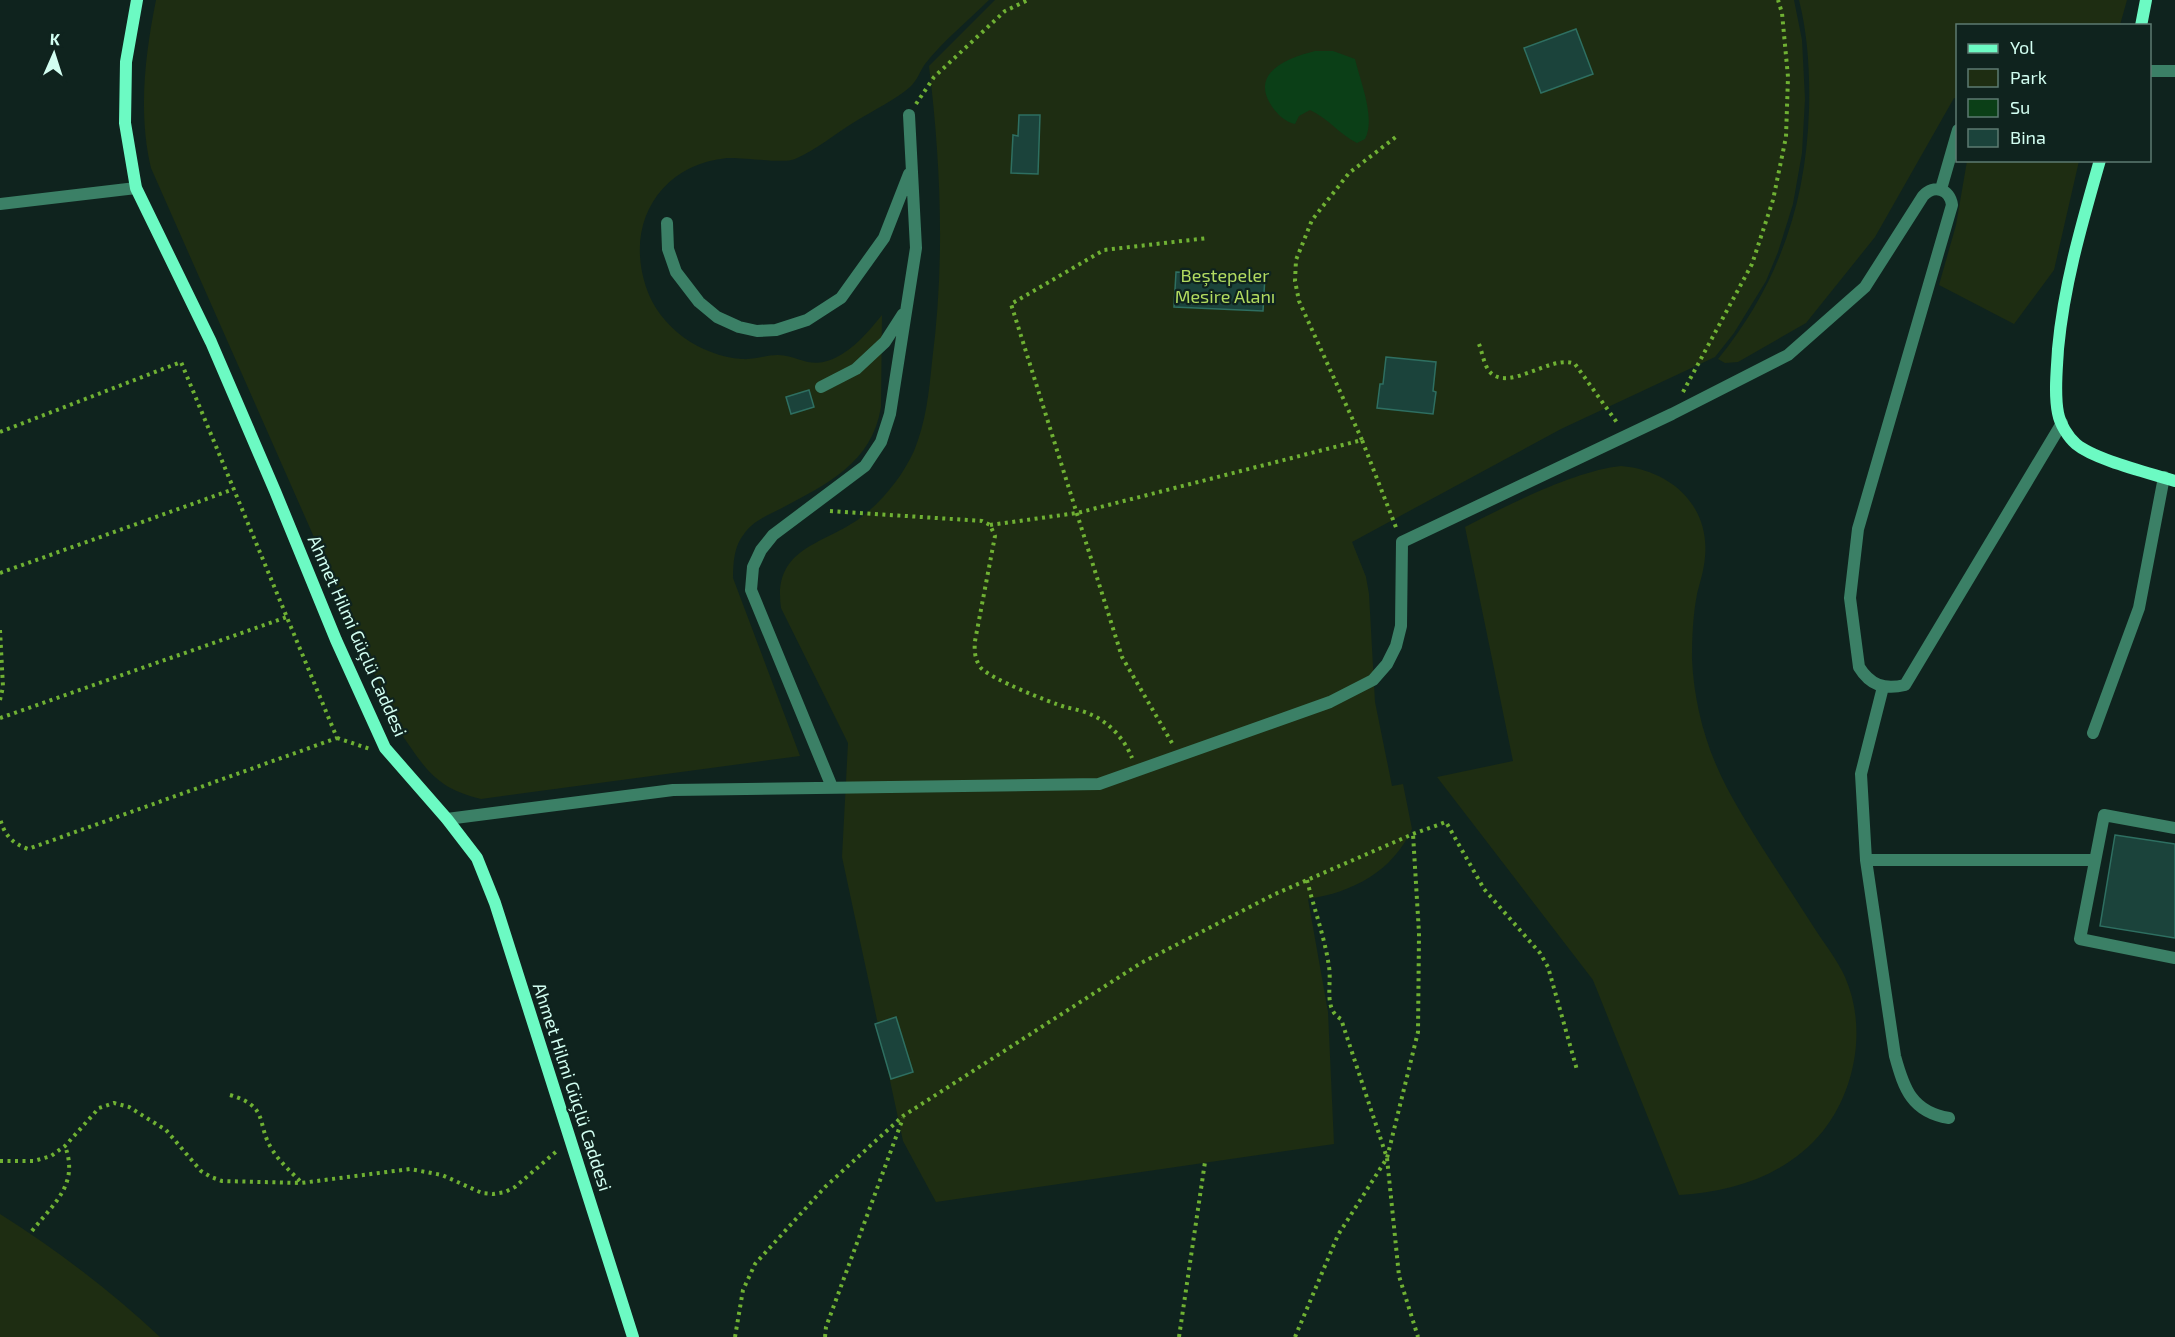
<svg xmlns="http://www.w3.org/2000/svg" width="2175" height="1337" font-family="'Exo 2',sans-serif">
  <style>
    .green { fill: #1e2d12 }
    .water { fill: #0b3f17 }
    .building { fill: #1b433b; stroke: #2e6f61; stroke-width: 1.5 }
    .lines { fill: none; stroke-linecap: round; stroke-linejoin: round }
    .path { stroke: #6fb133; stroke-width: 4; stroke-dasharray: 3 4.5; stroke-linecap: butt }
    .street { stroke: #3b8066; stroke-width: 12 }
    .secondary { stroke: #6cfac3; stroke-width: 12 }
    .labels { text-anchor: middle; stroke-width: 4.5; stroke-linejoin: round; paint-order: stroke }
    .park-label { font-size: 18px; fill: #b2db60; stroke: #0f231e }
    .street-label { font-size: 18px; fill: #d2fef1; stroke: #0f231e }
  </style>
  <rect width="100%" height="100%" fill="#0f231e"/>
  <path class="green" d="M 156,0 L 989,0 C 969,20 942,42 925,64 C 920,71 917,81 910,87 C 895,100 874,110 856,121 C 836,133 816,150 795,159 C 784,164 743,157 727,158 C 659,165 625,224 646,287 C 659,327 700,356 742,359 C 754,360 766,355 778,355 C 801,356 809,370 835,358 C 854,349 869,331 882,315 L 881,407 C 872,463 827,484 782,508 C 768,515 753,521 744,534 C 734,546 733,563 733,578 L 800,756 L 481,799 C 435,788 425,768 400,732 L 151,168 C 138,113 145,55 156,0 Z
    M 995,0 L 1794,0 L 1802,40 L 1805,99 L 1802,153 L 1793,204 L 1778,252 L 1766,281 L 1734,333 L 1715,357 L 1561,429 L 1352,542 L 1366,577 L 1369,594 L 1375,702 L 1392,786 L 1403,784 L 1412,829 C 1392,872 1353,892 1308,899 L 1328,1012 L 1334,1144 L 936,1202 L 903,1141 L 842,857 L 848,743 L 781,608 C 772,545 827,545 864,515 C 885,498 903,475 914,451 C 926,422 929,392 932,362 C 945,263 941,164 929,66 Z
    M 1799,0 L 2127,0 L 2120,25 L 1958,26 L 1957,99 L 1954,98 L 1875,237 L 1806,323 L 1738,362 L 1725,363 L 1718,359 C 1778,285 1806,205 1809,110 C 1810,73 1808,36 1799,0 Z
    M 1967,161 L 2079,161 L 2054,270 L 2014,324 L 1939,285 L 1956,225 Z
    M 1621,466 C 1670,470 1710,505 1705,557 C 1704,570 1700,582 1697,594 C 1693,615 1692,637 1692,659 C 1694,704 1706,748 1727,788 C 1752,835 1784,880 1813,926 C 1823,942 1837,959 1845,977 C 1867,1027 1856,1089 1823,1131 C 1787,1175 1734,1192 1679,1195 L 1593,980 L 1437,777 L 1513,761 L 1465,527 C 1508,505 1574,471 1621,466 Z
    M 0,1214 C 57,1250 111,1291 160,1337 L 0,1337 Z"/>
  <path class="water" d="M 1315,51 L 1333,51 L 1355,59 C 1360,81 1376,118 1365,139 L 1357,143 C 1340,135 1328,118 1310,110 L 1299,116 L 1295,124 C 1287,123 1278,115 1273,108 C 1248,73 1287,58 1315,51 Z"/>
  <path class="building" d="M 1576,29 L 1593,74 L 1541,93 L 1524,48 Z
    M 1019,115 L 1040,115 L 1038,174 L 1011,173 L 1013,135 L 1018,136 Z
    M 1176,272 L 1265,276 L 1263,311 L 1174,307 Z
    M 1386,357 L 1436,362 L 1433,391 L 1436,392 L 1433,414 L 1377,408 L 1380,384 L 1383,384 Z
    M 809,390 L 814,407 L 791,414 L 786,397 Z
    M 2115,835 L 2175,844 L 2175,938 L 2100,926 Z
    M 896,1017 L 913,1072 L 891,1079 L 875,1024 Z"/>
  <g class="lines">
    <path class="path" d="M 916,104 L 934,77 L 1005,11 L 1028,0
      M 1479,344 C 1482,352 1484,364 1489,371 C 1508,394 1552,353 1575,364 L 1618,424
      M 1683,392 L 1752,264 L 1773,200 L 1786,137 L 1788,77 L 1782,13 L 1778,0
      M 0,432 L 181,362 L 337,738 L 28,849 C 12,843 4,835 0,818
      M 1362,440 L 1299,301 L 1295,281 L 1296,260 L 1312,220 L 1349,173 L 1397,136
      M 830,511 L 982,521 L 990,525 L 995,536 L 975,641 C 974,651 975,660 981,668 C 991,679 1049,702 1065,707 C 1074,709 1084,711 1092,715 C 1110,723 1125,740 1132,758
      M 990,525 L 1077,513 L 1362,440 L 1397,530
      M 0,573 L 234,489
      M 0,630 L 3,687 L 0,700
      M 0,718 L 287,617
      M 337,738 L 370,749
      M 1172,743 L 1122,657 L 1011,304 L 1104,250 L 1208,238
      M 1307,880 C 1314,909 1325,938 1329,967 C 1332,984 1323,1009 1341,1019 L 1387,1158 L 1399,1276 L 1418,1337
      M 230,1095 C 271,1107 255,1124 273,1151 C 280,1162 291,1172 301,1182
      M 0,1161 L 34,1161 L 51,1156 L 65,1146 L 99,1108 L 114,1103 L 129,1107 L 166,1130 L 201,1171 L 211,1177 L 222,1181 L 301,1183 L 410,1169 L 442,1175 L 482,1193 L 493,1194 L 505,1192 L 515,1187 L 558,1150
      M 32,1231 C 55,1202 79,1184 65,1146
      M 735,1337 L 743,1290 L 755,1264 L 825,1187 L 903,1116 L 1141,963 L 1275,894 L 1413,834 L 1446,822 L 1484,889 L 1540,953 L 1548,967 L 1577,1070
      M 825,1337 L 826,1327 L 903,1118
      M 1179,1337 L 1205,1162
      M 1295,1337 L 1338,1235 L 1387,1158 L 1418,1032 L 1419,933 L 1413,834"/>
    <path class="street" d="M 2150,71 L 2175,71
      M 1941,189 L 1958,130
      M 0,204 L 136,188
      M 667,223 L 668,249 L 676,272 L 699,302 L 717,317 L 739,327 L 757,331 L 776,330 L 807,320 L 841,298 L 884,238 L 909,174
      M 821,387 L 856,369 L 885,342 L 903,314
      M 1883,687 L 1861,774 L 1866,860 L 1895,1056 C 1904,1089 1912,1112 1949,1118
      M 2093,733 L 2139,608 L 2164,477
      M 832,787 L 751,590 L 753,567 L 761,550 L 773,535 L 865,466 L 881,442 L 890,414 L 916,248 L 909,115
      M 447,819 L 673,790 L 1099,784 L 1330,702 L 1373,680 L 1387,664 L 1396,646 L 1401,626 L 1402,542 L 1672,414 L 1788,355 L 1865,287 L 1923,196 C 1934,184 1950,189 1952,205 L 1858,529 L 1850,598 L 1859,667 C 1870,685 1884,690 1905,685 L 2062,423
      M 2175,828 L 2104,815 L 2080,939 L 2175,958
      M 1866,860 L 2095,860"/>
    <path class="secondary" d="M 137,0 L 126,62 L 125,123 L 136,188 L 211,342 L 275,491 L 336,640 L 385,748 L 447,819 L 477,858 L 495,903 L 633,1337
      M 2141,26 L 2146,0
      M 2100,160 C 2082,223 2064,284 2058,349 C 2057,369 2054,393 2058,413 C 2060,424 2068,437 2076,444 C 2095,460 2150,473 2175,481"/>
  </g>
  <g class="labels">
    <g class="park-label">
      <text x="1225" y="282">Beştepeler<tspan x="1225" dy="21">Mesire Alanı</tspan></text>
    </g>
    <g class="street-label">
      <text transform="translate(357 636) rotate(66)" y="6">Ahmet Hilmi Güçlü Caddesi</text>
      <text transform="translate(572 1087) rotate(72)" y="6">Ahmet Hilmi Güçlü Caddesi</text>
    </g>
  </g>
  <rect x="1956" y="24" width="195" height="138" fill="#0f231e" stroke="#5d7b72" stroke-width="1.5"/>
  <rect x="1968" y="44" width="30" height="9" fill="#6cfac3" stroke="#5d7b72" stroke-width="1.5"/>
  <text x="2010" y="54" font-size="18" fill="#d2fef1">Yol</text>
  <rect x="1968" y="69" width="30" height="18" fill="#1e2d12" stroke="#5d7b72" stroke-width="1.5"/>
  <text x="2010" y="84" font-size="18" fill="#d2fef1">Park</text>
  <rect x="1968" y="99" width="30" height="18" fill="#0b3f17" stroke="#5d7b72" stroke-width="1.5"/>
  <text x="2010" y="114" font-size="18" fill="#d2fef1">Su</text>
  <rect x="1968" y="129" width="30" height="18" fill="#1b433b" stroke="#5d7b72" stroke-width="1.5"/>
  <text x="2010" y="144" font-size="18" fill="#d2fef1">Bina</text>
  <g transform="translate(54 54) rotate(3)" stroke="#0f231e" stroke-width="4.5" paint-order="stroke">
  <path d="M0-4.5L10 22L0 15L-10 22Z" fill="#d2fef1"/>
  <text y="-9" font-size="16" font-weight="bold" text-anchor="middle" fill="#d2fef1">K</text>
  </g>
</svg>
